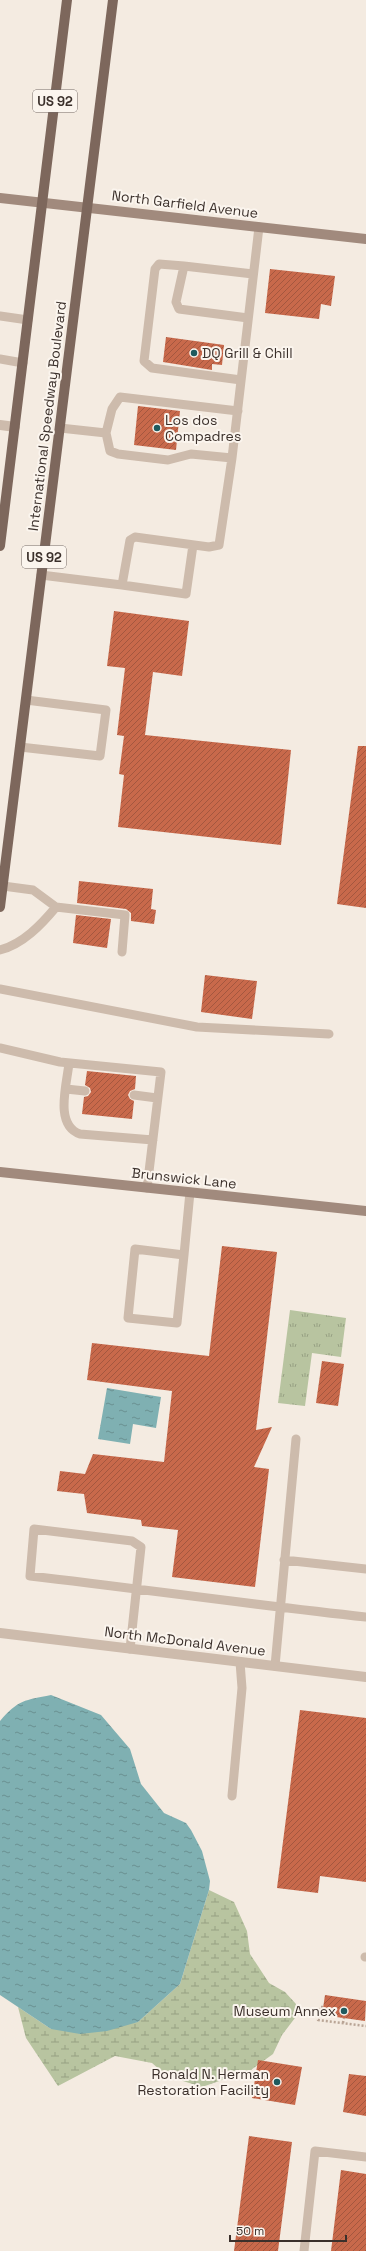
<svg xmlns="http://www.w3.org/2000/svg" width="366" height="2251" font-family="'Space Grotesk',sans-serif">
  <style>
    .wetland { fill: url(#wetland-marsh) }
    .park { fill: url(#park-tufts) }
    .water { fill: url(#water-ripples) }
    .building { fill: url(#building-hatch) }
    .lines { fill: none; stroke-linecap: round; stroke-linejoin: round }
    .path { stroke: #b9a596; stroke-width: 2.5; stroke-dasharray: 2 2; stroke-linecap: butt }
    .lane { stroke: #cdbbac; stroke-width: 9 }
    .street { stroke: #cdbbac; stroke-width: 10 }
    .secondary { stroke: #a18a7d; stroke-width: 10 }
    .primary { stroke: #7d675c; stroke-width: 10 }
    .poi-dot { fill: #1f5a5e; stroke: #fbf5ee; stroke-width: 1.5 }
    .labels { text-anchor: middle; stroke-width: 4; stroke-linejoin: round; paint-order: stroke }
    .shield { fill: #fbf5ee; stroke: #756b66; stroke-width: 1 }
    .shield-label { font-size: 13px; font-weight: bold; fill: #3b302b }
    .street-label { font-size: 14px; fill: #3b302b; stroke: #fbf5ee }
    .poi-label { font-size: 14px; fill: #3b302b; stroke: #fbf5ee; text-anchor: start }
  </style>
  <defs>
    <pattern id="wetland-marsh" width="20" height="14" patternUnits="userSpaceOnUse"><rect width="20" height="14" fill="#b8c4a0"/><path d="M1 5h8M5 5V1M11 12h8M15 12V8" fill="none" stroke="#97a083"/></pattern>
    <pattern id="park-tufts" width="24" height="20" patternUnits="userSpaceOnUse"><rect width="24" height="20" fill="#b8c4a0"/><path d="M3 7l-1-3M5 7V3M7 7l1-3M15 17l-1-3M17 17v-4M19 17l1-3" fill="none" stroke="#97a083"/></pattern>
    <pattern id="water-ripples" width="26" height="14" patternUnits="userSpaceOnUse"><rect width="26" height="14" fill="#7fb0b2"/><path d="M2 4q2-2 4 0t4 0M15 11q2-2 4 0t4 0" fill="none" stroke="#699091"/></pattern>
    <pattern id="building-hatch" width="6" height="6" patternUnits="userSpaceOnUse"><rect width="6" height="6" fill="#c8694b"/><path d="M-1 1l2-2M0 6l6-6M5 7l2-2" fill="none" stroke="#a4573f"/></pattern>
  </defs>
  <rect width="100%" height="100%" fill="#f4ebe1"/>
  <path class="wetland" d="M 209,1890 L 234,1902 L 247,1931 L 250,1954 L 269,1983 L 285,1992 L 296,2004 L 298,2014 L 282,2035 L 273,2054 L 251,2070 L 202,2087 L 167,2076 L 152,2063 L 115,2056 L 58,2086 L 26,2038 L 18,2007 L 51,2029 L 138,2022 L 180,1984 Z"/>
  <path class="park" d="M 290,1310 L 346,1318 L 341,1357 L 312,1353 L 305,1406 L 278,1403 Z"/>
  <path class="water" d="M 107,1388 L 161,1397 L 156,1428 L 133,1424 L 130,1444 L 98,1439 Z
    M 51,1695 L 101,1715 L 130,1749 L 141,1784 L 164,1813 L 186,1823 L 191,1830 L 202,1851 L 210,1881 L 209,1890 L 180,1984 L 138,2022 L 107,2031 L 80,2034 L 51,2029 L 0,1995 L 0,1721 C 18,1700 25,1700 51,1695 Z"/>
  <path class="building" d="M 270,269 L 335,276 L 331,306 L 321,304 L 319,319 L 265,313 Z
    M 166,337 L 224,345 L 222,365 L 212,364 L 212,370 L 163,362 Z
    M 138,406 L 180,411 L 176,450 L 134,445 Z
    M 114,611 L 189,621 L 182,676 L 153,672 L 145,735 L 291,750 L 281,845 L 118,827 L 124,775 L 119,774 L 124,736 L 117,735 L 125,668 L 107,666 Z
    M 358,746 L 366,746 L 366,908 L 337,904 Z
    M 79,881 L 153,889 L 151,909 L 156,910 L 154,924 L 131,921 L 131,913 L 126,909 L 77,903 Z
    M 76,915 L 111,919 L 107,948 L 73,943 Z
    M 205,975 L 257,981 L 252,1019 L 201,1012 Z
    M 87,1071 L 136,1076 L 135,1089 L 130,1091 L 128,1095 L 130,1099 L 134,1101 L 132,1119 L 82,1114 L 84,1097 L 88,1096 L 91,1092 L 90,1088 L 85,1085 Z
    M 222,1246 L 277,1252 L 256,1430 L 272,1427 L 254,1467 L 269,1469 L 255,1587 L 172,1577 L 178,1530 L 142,1526 L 141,1520 L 87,1513 L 84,1494 L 57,1491 L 60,1471 L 85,1474 L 93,1454 L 164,1462 L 172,1391 L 87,1380 L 92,1343 L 209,1356 Z
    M 322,1361 L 344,1364 L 338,1406 L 316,1403 Z
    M 300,1710 L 366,1718 L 366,1882 L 320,1876 L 318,1893 L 277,1888 Z
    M 325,1995 L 366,2001 L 365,2021 L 322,2015 Z
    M 258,2060 L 302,2067 L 295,2105 L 252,2098 Z
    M 349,2074 L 366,2076 L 366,2116 L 343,2112 Z
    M 249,2136 L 292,2142 L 278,2251 L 234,2251 Z
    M 341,2170 L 366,2174 L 366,2251 L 331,2251 Z"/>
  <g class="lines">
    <path class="path" d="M 323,2007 L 320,2007 L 318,2020 L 366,2026
      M 343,2023 L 344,2018"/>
    <path class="lane" d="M 184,266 L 159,264 L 155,269 L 144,361 L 152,368 L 241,380
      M 0,316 L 28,320
      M 248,318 L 179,309 L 176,302 L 184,266 L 253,274
      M 0,359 L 23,363
      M 60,428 L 106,433 L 110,451 L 118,454 L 168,460 L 191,454 L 232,458 L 259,227
      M 106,433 L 112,409 L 120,397 L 238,411
      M 41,575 L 122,585 L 130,540 L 135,537 L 209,547 L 219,545 L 232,458
      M 122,585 L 186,594 L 193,545
      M 20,747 L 100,756 L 106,710 L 26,700
      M 3,886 L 33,890 L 56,907 L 125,915 L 122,952
      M 0,950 C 23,944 41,925 56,907
      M 0,989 L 197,1027 L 329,1034
      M 0,1048 L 60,1062 L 161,1072 L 147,1188
      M 69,1063 C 67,1084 54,1125 80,1134 L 153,1140
      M 66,1089 L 85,1091
      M 134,1095 L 157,1098
      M 184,1255 L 177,1323 L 128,1318 L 135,1249 L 184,1255 L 190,1192
      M 284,1560 L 366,1569
      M 130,1649 L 141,1547 L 132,1541 L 34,1529 L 30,1576 C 142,1589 254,1605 366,1617
      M 275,1666 L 296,1439
      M 232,1796 L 242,1688 L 240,1662
      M 365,1957 L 366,1957
      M 304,2251 L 315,2151 L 366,2157"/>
    <path class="street" d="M 0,425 L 15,427
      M 0,1633 L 366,1677"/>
    <path class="secondary" d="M 0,198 L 366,239
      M 0,1172 L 366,1211"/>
    <path class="primary" d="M 0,546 L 67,0
      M 0,907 L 113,0"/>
  </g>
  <g class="poi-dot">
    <circle cx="194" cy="353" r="4"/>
    <circle cx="157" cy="428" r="4"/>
    <circle cx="344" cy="2011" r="4"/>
    <circle cx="277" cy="2082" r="4"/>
  </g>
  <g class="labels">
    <g class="shield">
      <rect x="33" y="90" width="44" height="22" rx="3"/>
      <rect x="22" y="546" width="44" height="22" rx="3"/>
    </g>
    <g class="shield-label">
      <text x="55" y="106">US 92</text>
      <text x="44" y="562">US 92</text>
    </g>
    <g class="street-label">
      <text transform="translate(185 204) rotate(7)" y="5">North Garfield Avenue</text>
      <text transform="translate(47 416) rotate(-83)" y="5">International Speedway Boulevard</text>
      <text transform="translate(184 1178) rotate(6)" y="5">Brunswick Lane</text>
      <text transform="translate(185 1641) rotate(7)" y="5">North McDonald Avenue</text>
    </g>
    <g class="poi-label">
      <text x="202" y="358">DQ Grill &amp; Chill</text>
      <text x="165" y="425">Los dos<tspan x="165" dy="16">Compadres</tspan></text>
      <text x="336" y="2016" text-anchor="end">Museum Annex</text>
      <text x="269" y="2079" text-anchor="end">Ronald N. Herman<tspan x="269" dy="16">Restoration Facility</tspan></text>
    </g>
  </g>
  <path d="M230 2235v6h116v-6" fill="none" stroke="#3b302b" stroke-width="2"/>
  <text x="236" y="2235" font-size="12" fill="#3b302b" stroke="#fbf5ee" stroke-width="3" paint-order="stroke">50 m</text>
</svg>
